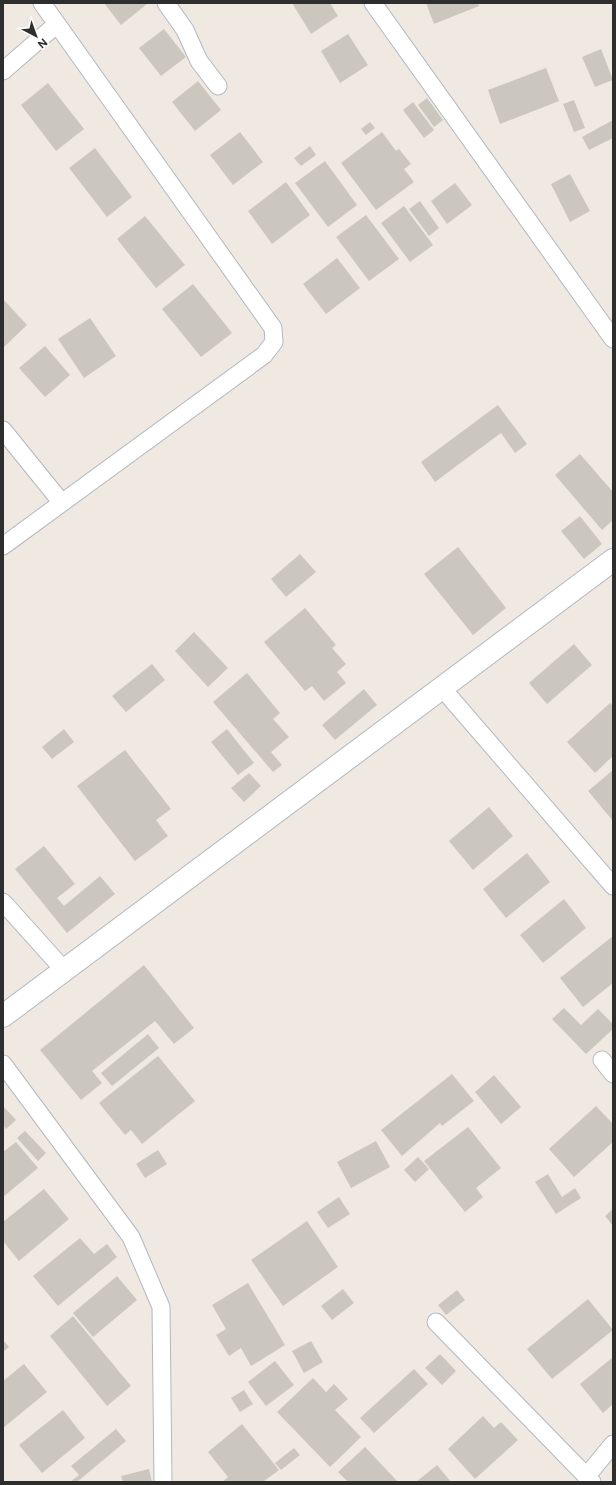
<svg xmlns="http://www.w3.org/2000/svg" width="616" height="1485" font-family="Figtree,sans-serif">
  <style>
    .building { fill: #cbc7bf }
    .lines { fill: none; stroke-linecap: round; stroke-linejoin: round }
    .minor-casing { stroke: #b4b7c1; stroke-width: 19 }
    .tertiary-casing { stroke: #b4b7c1; stroke-width: 24 }
    .minor { stroke: #fff; stroke-width: 17 }
    .tertiary { stroke: #fff; stroke-width: 22 }
  </style>
  <rect width="100%" height="100%" fill="#efe9e1"/>
  <path class="building" d="M 104,3 L 146,3 L 147,4 L 121,25 Z
    M 292,3 L 330,3 L 338,16 L 311,34 Z
    M 426,3 L 478,3 L 479,6 L 434,24 Z
    M 164,29 L 186,57 L 161,76 L 139,48 Z
    M 348,34 L 368,65 L 340,83 L 321,51 Z
    M 601,49 L 613,80 L 595,87 L 582,57 Z
    M 546,68 L 559,101 L 500,124 L 488,90 Z
    M 198,81 L 221,110 L 195,131 L 172,102 Z
    M 48,83 L 84,129 L 56,151 L 21,105 Z
    M 427,98 L 443,120 L 434,127 L 418,105 Z
    M 574,100 L 585,128 L 574,132 L 563,104 Z
    M 413,102 L 434,130 L 424,138 L 403,110 Z
    M 613,120 L 613,138 L 589,150 L 582,137 Z
    M 370,122 L 375,128 L 366,135 L 361,129 Z
    M 240,132 L 263,162 L 233,185 L 210,155 Z
    M 382,132 L 396,151 L 399,149 L 411,164 L 404,169 L 414,182 L 376,210 L 341,163 Z
    M 310,146 L 316,155 L 301,166 L 294,158 Z
    M 95,148 L 132,197 L 107,217 L 69,168 Z
    M 325,161 L 357,205 L 328,227 L 295,183 Z
    M 570,174 L 590,211 L 570,222 L 551,184 Z
    M 286,182 L 310,215 L 272,244 L 248,211 Z
    M 455,183 L 472,205 L 447,224 L 431,201 Z
    M 420,201 L 439,228 L 429,236 L 409,209 Z
    M 404,206 L 433,245 L 410,262 L 381,223 Z
    M 366,215 L 399,259 L 369,281 L 336,237 Z
    M 145,216 L 185,265 L 156,288 L 117,239 Z
    M 337,258 L 360,288 L 326,314 L 303,284 Z
    M 193,284 L 232,333 L 201,357 L 162,309 Z
    M 3,299 L 27,325 L 3,348 Z
    M 90,318 L 116,356 L 84,378 L 58,339 Z
    M 45,346 L 70,375 L 45,397 L 19,368 Z
    M 498,405 L 527,444 L 515,453 L 501,433 L 435,482 L 421,462 Z
    M 580,454 L 613,492 L 613,520 L 602,530 L 555,475 Z
    M 580,516 L 602,544 L 584,559 L 561,531 Z
    M 458,547 L 506,608 L 473,635 L 424,574 Z
    M 300,554 L 316,572 L 286,597 L 271,579 Z
    M 305,608 L 336,645 L 332,648 L 346,664 L 337,672 L 346,683 L 324,701 L 312,686 L 305,691 L 264,642 Z
    M 194,632 L 228,668 L 208,687 L 175,651 Z
    M 574,644 L 592,665 L 547,704 L 529,683 Z
    M 152,664 L 165,680 L 126,712 L 112,696 Z
    M 247,673 L 280,713 L 273,719 L 289,737 L 271,752 L 282,765 L 273,772 L 213,702 Z
    M 364,689 L 377,705 L 335,740 L 322,725 Z
    M 610,703 L 613,706 L 613,756 L 595,773 L 567,742 Z
    M 64,729 L 74,742 L 52,759 L 42,747 Z
    M 227,729 L 254,763 L 238,775 L 211,742 Z
    M 125,750 L 171,809 L 156,820 L 168,836 L 135,861 L 77,786 Z
    M 613,770 L 613,821 L 588,791 Z
    M 249,773 L 261,786 L 244,802 L 231,788 Z
    M 489,807 L 513,836 L 473,870 L 449,841 Z
    M 44,846 L 75,884 L 57,898 L 64,906 L 100,876 L 115,894 L 67,933 L 15,869 Z
    M 527,853 L 550,882 L 506,918 L 483,889 Z
    M 564,899 L 586,928 L 543,963 L 520,935 Z
    M 613,936 L 613,983 L 583,1007 L 560,978 Z
    M 144,965 L 194,1028 L 174,1044 L 155,1021 L 92,1071 L 102,1083 L 81,1100 L 40,1050 Z
    M 564,1008 L 581,1025 L 598,1009 L 613,1024 L 613,1029 L 586,1054 L 552,1019 Z
    M 148,1034 L 159,1048 L 112,1086 L 101,1073 Z
    M 158,1056 L 195,1101 L 142,1144 L 131,1130 L 125,1135 L 99,1103 Z
    M 452,1074 L 474,1101 L 442,1126 L 440,1123 L 402,1156 L 381,1130 Z
    M 494,1075 L 521,1107 L 501,1124 L 475,1092 Z
    M 3,1106 L 16,1120 L 6,1129 L 3,1125 Z
    M 596,1106 L 613,1124 L 613,1142 L 574,1177 L 549,1149 Z
    M 468,1127 L 501,1168 L 476,1188 L 483,1197 L 465,1212 L 424,1161 Z
    M 25,1131 L 46,1153 L 38,1161 L 17,1138 Z
    M 376,1141 L 390,1167 L 351,1188 L 337,1162 Z
    M 16,1142 L 38,1168 L 3,1197 L 3,1152 Z
    M 158,1150 L 167,1164 L 145,1178 L 136,1164 Z
    M 418,1157 L 429,1169 L 415,1182 L 404,1170 Z
    M 548,1174 L 562,1197 L 575,1188 L 581,1198 L 556,1214 L 535,1182 Z
    M 44,1189 L 69,1219 L 19,1261 L 3,1241 L 3,1222 Z
    M 339,1197 L 350,1214 L 328,1228 L 317,1212 Z
    M 613,1209 L 613,1226 L 605,1216 Z
    M 307,1221 L 338,1267 L 283,1306 L 251,1260 Z
    M 80,1238 L 94,1254 L 107,1244 L 117,1257 L 58,1306 L 33,1276 Z
    M 117,1276 L 137,1300 L 93,1337 L 73,1313 Z
    M 248,1283 L 285,1345 L 251,1366 L 241,1348 L 229,1356 L 216,1335 L 226,1329 L 212,1305 Z
    M 343,1289 L 354,1303 L 332,1320 L 321,1306 Z
    M 457,1290 L 465,1300 L 446,1315 L 438,1305 Z
    M 588,1299 L 613,1330 L 552,1379 L 527,1349 Z
    M 73,1316 L 131,1386 L 107,1406 L 50,1336 Z
    M 3,1340 L 9,1347 L 3,1352 Z
    M 311,1341 L 323,1362 L 304,1373 L 292,1351 Z
    M 440,1354 L 456,1371 L 442,1385 L 425,1368 Z
    M 613,1357 L 613,1404 L 603,1413 L 580,1384 Z
    M 275,1361 L 294,1385 L 266,1406 L 248,1382 Z
    M 24,1364 L 47,1392 L 3,1428 L 3,1381 Z
    M 414,1369 L 428,1384 L 374,1433 L 360,1418 Z
    M 313,1378 L 326,1392 L 334,1384 L 348,1399 L 335,1410 L 361,1437 L 330,1467 L 277,1412 Z
    M 244,1390 L 253,1404 L 240,1412 L 231,1398 Z
    M 63,1410 L 85,1438 L 42,1473 L 19,1445 Z
    M 483,1416 L 494,1428 L 501,1422 L 518,1440 L 475,1479 L 448,1449 Z
    M 242,1424 L 279,1470 L 263,1482 L 222,1482 L 228,1477 L 208,1452 Z
    M 116,1429 L 126,1441 L 77,1482 L 70,1482 L 79,1475 L 71,1466 Z
    M 365,1447 L 398,1482 L 348,1482 L 338,1472 Z
    M 294,1448 L 300,1455 L 281,1470 L 275,1463 Z
    M 437,1465 L 451,1482 L 416,1482 Z
    M 149,1469 L 152,1482 L 123,1482 L 121,1476 Z"/>
  <g class="lines">
    <defs>
      <path id="minor" d="M 166,3 L 185,30 L 199,61 L 218,86
        M 373,3 L 613,339
        M 3,71 L 57,24
        M 3,430 L 62,503
        M 3,546 L 264,355 L 274,342 L 273,328 L 42,3
        M 442,688 L 613,886
        M 3,902 L 64,970
        M 602,1060 L 613,1074
        M 3,1064 L 131,1237 L 161,1307 L 163,1482
        M 436,1322 L 592,1482
        M 586,1477 L 613,1444"/>
      <path id="tertiary" d="M 3,1016 L 613,560"/>
    </defs>
    <use href="#minor" class="minor-casing"/>
    <use href="#tertiary" class="tertiary-casing"/>
    <use href="#minor" class="minor"/>
    <use href="#tertiary" class="tertiary"/>
  </g>
  <rect width="616" height="1485" fill="none" stroke="#2e2e2e" stroke-width="8"/>
  <g transform="translate(36 36) rotate(139)" stroke="#ffffff" stroke-width="3" paint-order="stroke">
  <path d="M0-3L7 15L0 10L-7 15Z" fill="#2e2e2e"/>
  <text y="-6" font-size="11" font-weight="bold" text-anchor="middle" fill="#2e2e2e">N</text>
  </g>
</svg>
